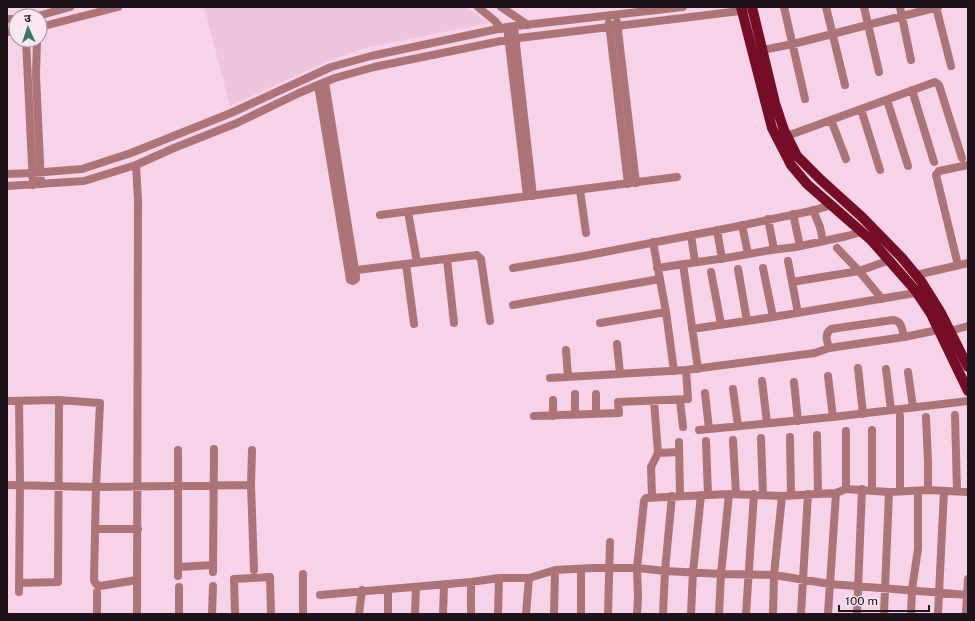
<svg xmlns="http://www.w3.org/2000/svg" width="975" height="621" font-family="'Public Sans','Noto Sans Devanagari',sans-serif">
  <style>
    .built { fill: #efc5de }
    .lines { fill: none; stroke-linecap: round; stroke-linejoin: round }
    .minor { stroke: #ac7477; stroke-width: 8 }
    .major { stroke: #750d26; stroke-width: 10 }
  </style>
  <rect width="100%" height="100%" fill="#f6d3e8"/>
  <path class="built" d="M 204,7 L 466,7 L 489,23 L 365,48 L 328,61 L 230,106 Z"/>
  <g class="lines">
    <path class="minor" d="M 478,7 L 495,21 L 501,29
      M 501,7 L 528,25
      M 784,7 L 805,99
      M 826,7 L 845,85
      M 864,7 L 879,72
      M 900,7 L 911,60
      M 936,7 L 951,66
      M 38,16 L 70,7
      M 7,19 L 16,19
      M 617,22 L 636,183
      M 609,23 L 628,184
      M 40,27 L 118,7
      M 507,27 L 527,196
      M 514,27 L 533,196
      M 7,32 L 16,31
      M 26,40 L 33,185
      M 37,40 L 36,75 L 41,184
      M 762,50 L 793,44 L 938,7
      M 318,85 L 350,280 L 353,281 L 356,279 L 356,276 L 325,82
      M 912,90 L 934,162
      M 887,100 L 908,166
      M 861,109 L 880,170
      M 831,120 L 846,159
      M 787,136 L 935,82 L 939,85 L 962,158
      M 136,165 L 138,201 L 137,614
      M 7,174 L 32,173 L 82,169 L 131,153 L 231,113 L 331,67 L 371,56 L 507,27 L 683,7
      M 7,186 L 84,181 L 136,165 L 174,148 L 237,123 L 299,93 L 325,82 L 335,78 L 374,67 L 511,39 L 748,10
      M 580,190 L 586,233
      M 813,210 L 820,227 L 823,241
      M 408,212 L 417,262
      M 793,214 L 800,246
      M 380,215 L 677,177
      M 768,219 L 774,249
      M 742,225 L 748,254
      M 717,230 L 722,259
      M 691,235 L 695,262
      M 653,242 L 666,312 L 674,371
      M 837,248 L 859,271 L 882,299
      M 447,259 L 454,323
      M 788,261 L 798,313
      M 406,264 L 414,324
      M 683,264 L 698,369
      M 958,265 L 936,175 L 939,171 L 968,165
      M 513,268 L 584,256 L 729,228 L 811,211 L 832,205
      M 657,268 L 732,257 L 771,250 L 796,247 L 847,236 L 862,232
      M 763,268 L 773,317
      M 738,269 L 747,321
      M 349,271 L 477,255 L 481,259 L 490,321
      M 711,272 L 721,324
      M 916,275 L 968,263
      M 792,282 L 859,271 L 890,260
      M 513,305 L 660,279
      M 600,323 L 666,312
      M 692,329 L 773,317 L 921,292
      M 950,331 L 968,326
      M 617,344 L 620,374
      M 829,348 C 827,341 824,334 831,329 L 893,320 C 902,321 902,329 904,337
      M 566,350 L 568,377
      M 858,368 L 863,414
      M 886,369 L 891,410
      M 908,372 L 913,407
      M 828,376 L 833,417
      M 550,378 L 686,370 L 815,353 L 829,348 L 904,337 L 938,330
      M 762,381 L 767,423
      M 794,382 L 798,421
      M 733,389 L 738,426
      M 705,393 L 709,429
      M 575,394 L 575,414
      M 596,394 L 596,414
      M 553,400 L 553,416
      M 680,400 L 683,427
      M 7,401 L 59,400 L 100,403 L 96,487 L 94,580 L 96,584 L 100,586 L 137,580
      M 19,401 L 20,485 L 19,592
      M 955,415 L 957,491
      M 534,416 L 619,413 L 618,402 L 688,399 L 686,370
      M 926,417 L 928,462 L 928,490
      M 699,430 L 833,417 L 968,401
      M 872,430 L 872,490
      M 846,431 L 846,489
      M 817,435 L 818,494
      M 790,437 L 791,495
      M 761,438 L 763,495
      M 733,440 L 736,494
      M 706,441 L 708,495
      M 679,442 L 680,496
      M 252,450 L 251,485 L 254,570
      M 658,453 L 679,452
      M 7,485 L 96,487 L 251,485
      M 900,491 L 900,416
      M 652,497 L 651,467 L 658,453 L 654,401
      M 96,529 L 138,529
      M 178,567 L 213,565
      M 213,572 L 214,449
      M 178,576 L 178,450
      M 19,583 L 58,582 L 59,400
      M 320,595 L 471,582 L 499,578 L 529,578 L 555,570 L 593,568 L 637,568 L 665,571 L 721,574 L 774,575 L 830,584 L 968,595
      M 97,614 L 97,592
      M 179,614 L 179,587
      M 212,614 L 213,586
      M 235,614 L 234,579 L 270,577 L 271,614
      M 303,614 L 303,574
      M 359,614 L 362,590
      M 388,614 L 388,589
      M 415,614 L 416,587
      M 443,614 L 444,585
      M 471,614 L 471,582
      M 498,614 L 499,578
      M 526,614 L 529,578
      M 554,614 L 555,570
      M 581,614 L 581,569
      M 608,614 L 610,542
      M 637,614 L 638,598 L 637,568 L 644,501 L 646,498 L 729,494 L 782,496 L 836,493 L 846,489 L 889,492 L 928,490 L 968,492
      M 663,614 L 665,571 L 672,496
      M 691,614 L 693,572 L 701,495
      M 719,614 L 721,574 L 729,494
      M 746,614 L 754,494
      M 773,614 L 774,575 L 782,496
      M 801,614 L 808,494
      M 828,614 L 836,493
      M 857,614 L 862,489
      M 884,614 L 889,492
      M 911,614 L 912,589 L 918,549 L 918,491
      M 938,614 L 944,491
      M 966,614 L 968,579"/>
    <path class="major" d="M 741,7 L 772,128 L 791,165 L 807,184 L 871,240 L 915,290 L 931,314 L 968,391
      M 752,7 L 775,103 L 784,130 L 797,156 L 821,180 L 862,217 L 902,258 L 921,281 L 941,313 L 968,367"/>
  </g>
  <rect width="975" height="621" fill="none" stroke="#1f131b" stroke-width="16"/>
  <g transform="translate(28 28) rotate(357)"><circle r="19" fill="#fae5f2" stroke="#a2919c"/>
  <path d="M0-3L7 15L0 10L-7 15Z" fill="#377461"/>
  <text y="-6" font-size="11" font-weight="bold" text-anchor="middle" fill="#1f131b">उ</text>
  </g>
  <path d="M839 605v6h90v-6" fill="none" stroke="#1f131b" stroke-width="2"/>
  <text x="845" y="605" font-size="12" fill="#1f131b" stroke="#fae5f2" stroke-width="3" paint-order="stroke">100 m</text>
</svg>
